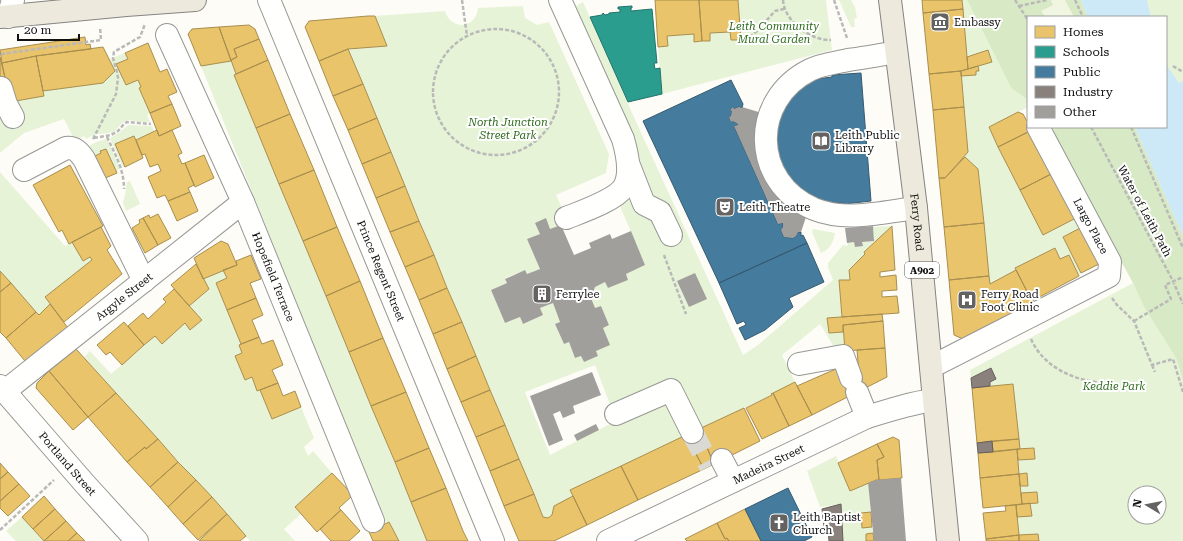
<svg xmlns="http://www.w3.org/2000/svg" width="1183" height="541" font-family="'Roboto Serif',serif">
  <style>
    .green { fill: #e7f3d7; fill-rule: evenodd }
    .forest { fill: #d8eac5 }
    .pitch { fill: #f0f6e1 }
    .water { fill: #cde8f7 }
    .homes { fill: #e9c46a; stroke: #a88e4f }
    .schools { fill: #2a9d8f; stroke: #227369 }
    .public { fill: #457b9d; stroke: #355b73 }
    .industry { fill: #8a817c; stroke: #665f5c }
    .building { fill: #a19f9c }
    .lines { fill: none; stroke-linecap: round; stroke-linejoin: round }
    .minor-tunnel { stroke: #dad9d4; stroke-width: 22; stroke-dasharray: 22 11; stroke-linecap: butt }
    .minor-casing { stroke: #979795; stroke-width: 24 }
    .major-casing { stroke: #858482; stroke-width: 24 }
    .path { stroke: #b9b9b8; stroke-width: 2.5; stroke-dasharray: 4 2; stroke-linecap: butt }
    .minor { stroke: #fffffe; stroke-width: 22 }
    .major { stroke: #ede9dc; stroke-width: 22 }
    .labels { text-anchor: middle; stroke-width: 4; stroke-linejoin: round; paint-order: stroke }
    .shield { fill: #fff; stroke: #585858; stroke-width: 1 }
    .shield-label { font-size: 10px; font-weight: bold; fill: #111 }
    .poi-label { font-size: 11px; fill: #111; stroke: #fff; text-anchor: start }
    .park-label { font-size: 11px; font-style: italic; fill: #2f6b1f; stroke: #fff }
    .street-label { font-size: 11px; fill: #111; stroke: #fff }
  </style>
  <rect width="100%" height="100%" fill="#fdfcf7"/>
  <path class="green" d="M 738,0 L 826,0 L 832,50 L 662,94 L 658,47 L 668,46 L 667,36 L 694,34 L 695,42 L 710,41 L 710,33 L 730,32 L 731,40 L 741,40 Z
    M 839,0 L 851,0 L 855,7 L 857,18 L 854,19 L 855,27 L 851,27 Z
    M 962,0 L 967,0 L 1011,88 L 1028,100 L 1028,107 L 989,127 L 1043,235 L 1075,219 L 1080,228 L 1063,237 L 1081,273 L 1079,275 L 1069,255 L 1060,259 L 1054,248 L 1016,268 L 1016,270 L 990,284 L 978,169 L 965,157 L 945,178 L 968,152 L 961,76 L 975,75 L 976,71 L 979,71 L 978,66 L 992,62 L 988,50 L 967,57 Z
    M 1147,0 L 1183,0 L 1183,81 L 1179,83 L 1166,64 L 1166,17 L 1151,17 Z
    M 583,2 L 637,124 L 743,355 L 758,345 L 833,280 L 828,268 L 828,263 L 843,245 L 848,246 L 848,243 L 854,242 L 855,247 L 862,246 L 862,242 L 874,241 L 873,227 L 892,226 L 864,251 L 865,254 L 849,269 L 850,280 L 839,281 L 842,317 L 828,318 L 829,333 L 843,332 L 845,351 L 837,352 L 820,324 L 782,355 L 795,382 L 771,394 L 772,395 L 699,429 L 674,380 L 611,407 L 595,365 L 525,392 L 550,455 L 666,395 L 686,435 L 570,490 L 573,496 L 554,506 L 552,515 L 548,518 L 543,517 L 348,49 L 387,46 L 375,16 L 445,11 C 451,31 476,29 478,8 L 523,6 L 525,18 L 537,25 L 549,22 L 609,154 L 606,173 L 556,195 L 562,208 L 556,212 L 561,225 L 527,239 L 540,269 L 527,274 L 525,270 L 505,278 L 507,283 L 491,290 L 505,323 L 520,317 L 523,324 L 543,315 L 540,308 L 553,303 L 560,322 L 555,324 L 564,344 L 569,342 L 575,358 L 581,356 L 584,362 L 598,356 L 596,351 L 603,328 L 609,325 L 601,306 L 595,308 L 591,298 L 595,287 L 605,282 L 608,288 L 628,280 L 626,274 L 645,265 L 620,206 L 629,199 L 633,194 L 569,10 Z
    M 125,53 L 128,59 L 116,64 L 126,85 L 138,80 L 141,87 L 139,88 L 150,113 L 147,115 L 150,122 L 141,122 L 128,120 L 122,123 L 114,132 L 102,134 L 96,134 L 86,139 L 84,136 L 75,141 L 64,119 L 24,133 L 0,153 L 0,88 L 44,95 L 43,91 L 102,83 L 115,71 L 110,59 Z
    M 231,61 L 236,74 L 234,75 L 427,541 L 399,541 L 389,522 L 386,523 L 201,66 Z
    M 128,125 L 152,126 L 154,131 L 136,140 L 134,136 L 115,144 L 125,167 L 123,167 L 110,138 L 120,132 Z
    M 107,139 L 120,169 L 115,171 L 106,149 L 101,151 L 101,153 L 93,157 L 89,146 L 96,142 Z
    M 0,172 L 65,246 L 72,242 L 83,261 L 90,257 L 92,260 L 45,297 L 50,304 L 39,315 L 0,271 Z
    M 130,181 L 140,204 L 126,211 L 123,203 L 125,195 L 127,182 Z
    M 813,229 L 835,233 C 834,241 830,250 821,253 L 812,232 Z
    M 223,270 L 227,278 L 216,283 L 241,344 L 239,345 L 242,353 L 236,356 L 245,380 L 252,377 L 257,391 L 260,390 L 272,419 L 301,407 L 314,438 L 304,447 L 308,456 L 313,451 L 332,473 L 295,507 L 301,514 L 284,529 L 295,541 L 250,541 C 196,479 138,419 84,357 L 90,351 L 111,374 L 155,336 L 185,323 L 191,330 L 202,320 L 189,306 L 209,289 L 203,279 Z
    M 1133,283 L 1144,307 L 1176,358 L 1183,381 L 1183,541 L 1039,541 L 1038,534 L 1019,535 L 1017,517 L 1031,516 L 1030,503 L 1038,503 L 1037,492 L 1021,493 L 1020,486 L 1028,485 L 1027,473 L 1019,474 L 1018,460 L 1035,459 L 1034,448 L 1020,449 L 1013,384 L 990,386 L 990,382 L 996,379 L 991,368 L 971,378 L 970,370 ZM 1135,493 L 1159,493 L 1159,517 L 1135,517 Z
    M 836,456 L 839,463 L 838,464 L 850,491 L 868,483 L 871,512 L 862,528 L 872,527 L 873,533 L 866,534 L 866,541 L 843,541 L 841,504 L 820,507 L 807,471 Z
    M 22,517 L 44,541 L 16,541 L 6,531 Z"/>
  <path class="forest" d="M 967,0 L 1081,0 L 1088,17 L 1028,17 L 1028,100 L 1011,88 Z
    M 1047,127 L 1135,127 L 1170,207 L 1183,235 L 1183,381 L 1176,358 L 1144,307 L 1133,283 Z"/>
  <path class="pitch" d="M 1052,0 L 1065,0 L 1074,17 L 1045,17 L 1041,11 L 1053,5 L 1051,1 Z"/>
  <path class="water" d="M 1081,0 L 1147,0 L 1151,17 L 1088,17 Z
    M 1166,64 L 1179,83 L 1183,81 L 1183,235 L 1170,207 L 1135,127 L 1166,127 Z"/>
  <path class="homes" d="M 655,0 L 699,0 L 702,41 L 694,42 L 694,34 L 667,36 L 668,46 L 658,47 Z
    M 699,0 L 738,0 L 741,40 L 731,40 L 730,32 L 710,33 L 710,41 L 702,41 Z
    M 922,0 L 962,0 L 963,9 L 923,13 Z
    M 963,9 L 968,69 L 961,71 L 929,74 L 923,13 Z
    M 368,16 L 375,16 L 387,46 L 348,49 L 319,61 L 305,27 L 309,21 Z
    M 249,25 L 255,29 L 259,39 L 234,49 L 237,57 L 231,60 L 219,27 Z
    M 219,27 L 231,61 L 201,66 L 188,34 L 192,29 Z
    M 85,37 L 86,45 L 90,44 L 91,49 L 36,56 L 2,63 L 0,50 Z
    M 259,39 L 268,60 L 236,74 L 231,60 L 237,57 L 234,49 Z
    M 148,43 L 160,72 L 167,69 L 177,92 L 168,96 L 172,104 L 150,113 L 139,88 L 141,87 L 138,80 L 126,85 L 116,64 L 128,59 L 125,53 Z
    M 103,47 L 115,71 L 103,83 L 43,91 L 36,56 Z
    M 348,49 L 363,84 L 333,96 L 319,61 Z
    M 988,50 L 992,62 L 968,69 L 967,57 Z
    M 36,56 L 44,96 L 10,102 L 2,63 Z
    M 0,57 L 7,86 L 0,88 Z
    M 268,60 L 290,114 L 256,128 L 234,75 Z
    M 978,66 L 979,71 L 976,71 L 976,75 L 961,76 L 961,71 Z
    M 961,71 L 964,107 L 933,110 L 929,74 Z
    M 363,84 L 377,118 L 348,130 L 333,96 Z
    M 172,104 L 181,126 L 159,136 L 150,113 Z
    M 964,107 L 968,152 L 945,178 L 939,178 L 933,110 Z
    M 1018,112 L 1023,114 L 1028,123 L 1028,127 L 1032,130 L 998,147 L 989,127 Z
    M 290,114 L 314,170 L 279,184 L 256,128 Z
    M 377,118 L 391,152 L 362,164 L 348,130 Z
    M 157,130 L 159,136 L 172,130 L 182,153 L 178,155 L 182,164 L 185,163 L 194,185 L 188,188 L 190,192 L 168,201 L 165,195 L 157,198 L 148,177 L 161,171 L 158,164 L 150,167 L 145,154 L 142,155 L 136,140 Z
    M 1032,130 L 1053,173 L 1020,190 L 998,147 Z
    M 134,136 L 143,158 L 125,167 L 115,144 Z
    M 106,149 L 117,173 L 103,179 L 93,157 L 101,153 L 100,151 Z
    M 391,152 L 405,186 L 376,198 L 362,164 Z
    M 204,155 L 214,178 L 195,187 L 185,163 Z
    M 965,157 L 978,169 L 984,223 L 944,227 L 939,178 L 945,178 Z
    M 70,165 L 103,226 L 69,244 L 62,230 L 59,232 L 33,185 Z
    M 314,170 L 337,227 L 303,241 L 279,184 Z
    M 1053,173 L 1076,218 L 1043,235 L 1020,190 Z
    M 405,186 L 419,221 L 390,232 L 376,198 Z
    M 190,192 L 198,211 L 177,221 L 168,201 Z
    M 158,214 L 171,238 L 158,245 L 143,218 L 149,215 L 150,218 Z
    M 143,218 L 158,245 L 145,253 L 132,228 L 140,223 L 139,220 Z
    M 419,221 L 434,255 L 405,267 L 390,232 Z
    M 984,223 L 989,276 L 949,280 L 944,227 Z
    M 892,226 L 895,270 L 880,272 L 880,277 L 896,275 L 897,290 L 882,291 L 882,297 L 897,296 L 899,313 L 842,317 L 839,280 L 850,280 L 849,270 L 865,254 L 864,252 Z
    M 101,227 L 111,246 L 107,250 L 122,274 L 64,322 L 45,297 L 92,260 L 90,257 L 83,261 L 72,242 Z
    M 337,227 L 360,281 L 326,296 L 303,241 Z
    M 1082,227 L 1101,263 L 1081,273 L 1063,237 Z
    M 221,241 L 228,244 L 237,265 L 203,279 L 194,258 Z
    M 1055,248 L 1060,259 L 1069,255 L 1079,276 L 1032,301 L 1015,268 Z
    M 251,255 L 261,279 L 250,283 L 256,298 L 227,310 L 216,283 L 227,278 L 223,270 L 237,265 L 236,261 Z
    M 434,255 L 447,288 L 419,300 L 405,267 Z
    M 196,264 L 209,289 L 189,306 L 171,285 Z
    M 1016,270 L 1033,303 L 963,339 L 954,335 L 949,280 L 989,276 L 990,284 Z
    M 0,271 L 11,283 L 0,292 Z
    M 360,281 L 383,338 L 349,352 L 326,296 Z
    M 11,283 L 36,312 L 6,338 L 0,332 L 0,292 Z
    M 447,288 L 462,322 L 433,334 L 419,300 Z
    M 174,289 L 202,320 L 190,330 L 185,323 L 162,344 L 155,336 L 144,345 L 128,326 L 143,313 L 148,319 L 166,302 L 163,299 Z
    M 256,298 L 263,315 L 252,320 L 259,337 L 241,344 L 227,310 Z
    M 50,304 L 68,328 L 25,361 L 6,338 L 36,312 L 39,315 Z
    M 882,314 L 883,321 L 843,325 L 843,332 L 829,333 L 827,318 Z
    M 883,321 L 885,348 L 845,351 L 843,325 Z
    M 124,322 L 144,345 L 122,365 L 110,352 L 106,355 L 97,345 Z
    M 462,322 L 476,356 L 447,369 L 433,334 Z
    M 259,337 L 262,344 L 273,340 L 283,365 L 272,370 L 278,383 L 257,391 L 252,377 L 245,380 L 235,356 L 242,353 L 239,345 Z
    M 383,338 L 406,392 L 371,406 L 349,352 Z
    M 885,348 L 887,377 L 812,415 L 797,386 L 838,368 L 859,374 L 857,350 Z
    M 76,349 L 116,393 L 88,417 L 49,371 Z
    M 476,356 L 490,390 L 461,402 L 447,369 Z
    M 49,371 L 88,417 L 73,430 L 36,388 L 37,383 Z
    M 795,382 L 812,415 L 789,426 L 773,393 Z
    M 278,383 L 283,396 L 295,391 L 301,407 L 272,419 L 260,390 Z
    M 1013,384 L 1019,439 L 977,443 L 972,388 Z
    M 490,390 L 505,425 L 476,437 L 461,402 Z
    M 406,392 L 429,448 L 395,462 L 371,406 Z
    M 116,393 L 158,439 L 146,449 L 145,447 L 127,462 L 88,417 Z
    M 773,393 L 789,426 L 762,439 L 746,408 L 772,395 L 771,394 Z
    M 744,408 L 760,441 L 714,464 L 699,429 Z
    M 505,425 L 519,459 L 490,471 L 476,437 Z
    M 699,429 L 714,464 L 704,469 L 686,435 Z
    M 686,435 L 704,469 L 638,500 L 621,466 Z
    M 893,437 L 899,440 L 902,478 L 879,480 L 877,460 L 884,457 L 877,444 Z
    M 158,439 L 178,462 L 150,487 L 127,462 L 145,447 L 146,449 Z
    M 1019,439 L 1020,449 L 993,452 L 992,441 Z
    M 877,444 L 884,457 L 877,460 L 879,480 L 876,480 L 850,491 L 838,463 Z
    M 429,448 L 446,488 L 411,502 L 395,462 Z
    M 1034,448 L 1035,459 L 1018,460 L 1017,449 Z
    M 1017,449 L 1019,474 L 980,478 L 978,453 Z
    M 519,459 L 534,494 L 504,506 L 490,471 Z
    M 178,462 L 196,480 L 168,507 L 150,487 Z
    M 0,463 L 8,472 L 0,479 Z
    M 621,466 L 638,500 L 587,525 L 570,490 Z
    M 8,472 L 19,484 L 0,501 L 0,479 Z
    M 332,473 L 353,495 L 339,508 L 341,510 L 317,532 L 295,507 Z
    M 1027,473 L 1028,486 L 1020,486 L 1019,474 Z
    M 1019,474 L 1022,504 L 983,508 L 980,478 Z
    M 196,480 L 212,497 L 183,524 L 168,507 Z
    M 19,484 L 30,496 L 8,516 L 0,508 L 0,501 Z
    M 446,488 L 463,531 L 468,541 L 427,541 L 411,502 Z
    M 1037,492 L 1038,503 L 1022,504 L 1021,493 Z
    M 534,494 L 543,517 L 548,518 L 552,515 L 554,506 L 573,496 L 587,525 L 554,541 L 519,541 L 504,506 Z
    M 44,496 L 55,509 L 33,529 L 22,517 Z
    M 212,497 L 227,514 L 198,540 L 183,524 Z
    M 1030,503 L 1032,516 L 1017,517 L 1016,505 Z
    M 1016,505 L 1019,535 L 986,539 L 983,513 L 1006,511 L 1005,506 Z
    M 55,509 L 66,521 L 44,541 L 33,529 Z
    M 745,509 L 761,541 L 729,541 L 727,538 L 725,539 L 717,523 Z
    M 341,510 L 360,531 L 349,541 L 331,541 L 320,529 Z
    M 871,512 L 872,527 L 862,528 L 861,513 Z
    M 227,514 L 246,536 L 240,541 L 199,541 Z
    M 66,521 L 77,533 L 68,541 L 44,541 Z
    M 389,522 L 399,541 L 373,541 L 369,532 Z
    M 717,523 L 725,539 L 727,538 L 729,541 L 687,541 L 685,539 Z
    M 77,533 L 85,541 L 68,541 Z
    M 873,533 L 874,541 L 866,541 L 866,534 Z
    M 1038,534 L 1039,541 L 1019,541 L 1019,535 Z
    M 1019,535 L 1019,541 L 986,541 L 986,539 Z"/>
  <path class="schools" d="M 632,6 L 632,8 L 631,8 L 631,11 L 652,9 L 657,63 L 654,63 L 655,69 L 660,68 L 662,94 L 628,102 L 590,17 L 602,15 L 603,13 L 605,15 L 609,14 L 609,13 L 620,12 L 620,9 L 618,9 L 618,7 Z"/>
  <path class="public" d="M 861,73 L 871,201 L 844,204 L 844,203 L 827,202 L 813,197 L 793,183 L 782,166 L 776,144 L 778,121 L 783,109 L 799,89 L 817,79 L 832,77 L 832,75 Z
    M 731,80 L 743,104 L 742,108 L 739,107 L 734,109 L 733,107 L 730,110 L 732,111 L 731,116 L 729,117 L 731,122 L 733,121 L 738,124 L 738,125 L 734,126 L 778,224 L 783,223 L 783,227 L 781,230 L 784,237 L 793,238 L 796,236 L 798,232 L 801,232 L 801,236 L 803,235 L 807,243 L 719,283 L 643,121 Z
    M 807,243 L 824,282 L 789,298 L 793,307 L 765,330 L 745,340 L 739,328 L 746,325 L 744,321 L 737,324 L 719,283 Z
    M 788,488 L 812,537 L 804,541 L 761,541 L 745,509 Z"/>
  <path class="industry" d="M 991,368 L 996,379 L 990,382 L 990,386 L 972,388 L 971,378 Z
    M 992,441 L 993,452 L 978,453 L 977,443 Z
    M 841,504 L 843,541 L 829,541 L 828,529 L 824,528 L 822,509 Z"/>
  <path class="building" d="M 733,107 L 734,109 L 739,107 L 742,108 L 742,107 L 762,113 L 759,123 L 807,214 L 801,232 L 798,232 L 796,236 L 793,238 L 784,237 L 781,230 L 783,227 L 783,223 L 778,224 L 734,126 L 738,125 L 738,124 L 733,121 L 731,122 L 729,117 L 731,116 L 732,111 L 730,110 Z
    M 546,218 L 550,229 L 561,225 L 574,255 L 591,248 L 589,243 L 610,234 L 612,239 L 631,231 L 645,265 L 626,274 L 628,280 L 608,288 L 605,282 L 595,287 L 591,298 L 595,308 L 601,306 L 609,325 L 603,328 L 610,345 L 596,351 L 598,356 L 584,362 L 581,356 L 575,358 L 569,342 L 564,344 L 555,324 L 560,322 L 553,303 L 540,308 L 543,315 L 523,324 L 520,317 L 505,323 L 491,290 L 507,283 L 505,279 L 525,270 L 527,274 L 540,269 L 527,239 L 540,234 L 535,223 Z
    M 873,226 L 874,241 L 862,242 L 863,246 L 855,247 L 854,242 L 847,243 L 845,228 Z
    M 695,273 L 707,299 L 689,307 L 677,281 Z
    M 592,372 L 601,395 L 573,406 L 575,413 L 563,418 L 560,411 L 553,414 L 563,440 L 549,446 L 530,396 Z
    M 596,424 L 599,430 L 577,441 L 574,435 Z
    M 901,478 L 906,541 L 874,541 L 868,483 L 876,480 Z"/>
  <g class="lines">
    <path class="minor-tunnel" d="M 692,432 L 710,466"/>
    <defs>
      <g id="minor">
        <path id="s1" d="M 269,0 L 493,541"/>
        <path d="M 560,0 L 623,139 C 627,153 632,173 624,187 C 616,200 581,212 566,218"/>
        <path d="M 8,17 L 13,0"/>
        <path id="s2" d="M 167,35 L 243,202 L 373,521"/>
        <path d="M 896,52 C 880,55 864,58 848,60 C 835,63 822,64 810,70 C 750,100 751,182 814,209 C 846,222 884,212 916,208"/>
        <path d="M 1,88 L 6,104 L 13,117"/>
        <path d="M 628,163 L 644,204 L 660,212 L 671,235"/>
        <path d="M 24,170 L 66,148 C 75,147 79,152 84,159 L 144,281"/>
        <path d="M 799,364 L 843,356 L 851,378"/>
        <path d="M 931,367 L 1109,276 L 1110,262 L 1038,127"/>
        <path id="s3" d="M 0,386 L 85,484 L 137,541"/>
        <path id="s4" d="M 5,391 L 243,202"/>
        <path d="M 857,392 L 867,417"/>
        <path d="M 616,414 L 671,390 L 692,432"/>
        <path d="M 722,460 L 733,481"/>
        <path id="s5" d="M 608,541 L 867,417 C 889,410 911,403 934,400"/>
      </g>
      <g id="major">
        <path id="s6" d="M 890,0 L 916,208 L 934,400 L 948,541"/>
        <path d="M 0,17 L 126,5 L 195,0"/>
      </g>
    </defs>
    <use href="#minor" class="minor-casing"/>
    <use href="#major" class="major-casing"/>
    <path class="path" d="M 462,0 L 467,36
      M 783,0 C 784,21 811,41 831,40
      M 834,0 L 847,38
      M 1015,0 L 1028,20
      M 1075,0 L 1083,17
      M 1019,6 L 1047,0
      M433 92a63 63 0 1 1 126 0a63 63 0 1 1-126 0Z
      M 745,41 L 757,31 L 775,11 L 784,9
      M 1,54 L 101,40 L 100,27
      M 1173,66 L 1183,72
      M 1091,127 L 1173,281 L 1183,304
      M 1131,127 L 1183,248
      M 107,137 C 115,154 124,169 124,189
      M 94,138 L 111,135 L 118,131 L 124,124 L 127,122 L 151,124
      M 93,139 L 116,94 L 118,78 L 117,72 L 113,58 L 114,52 L 140,37 L 145,24
      M 664,255 L 686,314
      M 1112,298 L 1117,305 L 1134,321 L 1152,365 L 1173,359 L 1183,392
      M 1134,321 L 1171,299 L 1165,285 L 1183,277
      M 1031,339 C 1044,369 1079,383 1110,383
      M 1152,365 L 1155,372
      M 0,530 L 54,480"/>
    <use href="#minor" class="minor"/>
    <use href="#major" class="major"/>
  </g>
  <defs>
    <symbol id="museum-square" viewBox="-11 -11 22 22"><rect x="-9" y="-9" width="18" height="18" rx="4" fill="#646362" stroke="#fff"/><path d="M0-6L6-3V-2H-6V-3ZM-5-1h2V3h-2ZM-1-1h2V3h-2ZM3-1h2V3H3ZM-6 4H6V6H-6Z" fill="#fff"/></symbol>
    <symbol id="library-square" viewBox="-11 -11 22 22"><rect x="-9" y="-9" width="18" height="18" rx="4" fill="#646362" stroke="#fff"/><path d="M-6-4Q-3-5.5-.7-3.5V5Q-3 3-6 4ZM6-4Q3-5.5 .7-3.5V5Q3 3 6 4Z" fill="#fff"/></symbol>
    <symbol id="theatre-square" viewBox="-11 -11 22 22"><rect x="-9" y="-9" width="18" height="18" rx="4" fill="#646362" stroke="#fff"/><path d="M-5-5.5Q0-4 5-5.5V0Q5 5 0 6Q-5 5-5 0ZM-3.3-2.5H-1v1.5H-3.3ZM1-2.5H3.3v1.5H1ZM-2.8 1Q0 5.5 2.8 1Z" fill="#fff"/></symbol>
    <symbol id="building-square" viewBox="-11 -11 22 22"><rect x="-9" y="-9" width="18" height="18" rx="4" fill="#646362" stroke="#fff"/><path d="M-4-6H4V6H1V3H-1V6H-4ZM-2.5-4.3h1.7v1.8h-1.7ZM.8-4.3h1.7v1.8H.8ZM-2.5-1h1.7V.8h-1.7ZM.8-1h1.7V.8H.8Z" fill="#fff"/></symbol>
    <symbol id="hospital-square" viewBox="-11 -11 22 22"><rect x="-9" y="-9" width="18" height="18" rx="4" fill="#646362" stroke="#fff"/><path d="M-5-5h3v3.5h4V-5h3V5h-3V1.5h-4V5h-3Z" fill="#fff"/></symbol>
    <symbol id="church-square" viewBox="-11 -11 22 22"><rect x="-9" y="-9" width="18" height="18" rx="4" fill="#646362" stroke="#fff"/><path d="M-1.2-6h2.4v3.5h3.3v2.4h-3.3V6h-2.4V-.1h-3.3v-2.4h3.3Z" fill="#fff"/></symbol>
  </defs>
  <g fill-rule="evenodd">
    <use href="#museum-square" x="929" y="11" width="22" height="22"/>
    <use href="#library-square" x="810" y="130" width="22" height="22"/>
    <use href="#theatre-square" x="714" y="196" width="22" height="22"/>
    <use href="#building-square" x="531" y="283" width="22" height="22"/>
    <use href="#hospital-square" x="956" y="289" width="22" height="22"/>
    <use href="#church-square" x="768" y="512" width="22" height="22"/>
  </g>
  <g class="labels">
    <rect class="shield" x="905" y="262" width="34" height="16" rx="3"/>
    <g class="shield-label">
      <text x="922" y="274">A902</text>
    </g>
    <g class="poi-label">
      <text x="954" y="26">Embassy</text>
      <text x="835" y="139">Leith Public<tspan x="835" dy="13">Library</tspan></text>
      <text x="739" y="211">Leith Theatre</text>
      <text x="556" y="298">Ferrylee</text>
      <text x="981" y="298">Ferry Road<tspan x="981" dy="13">Foot Clinic</tspan></text>
      <text x="793" y="521">Leith Baptist<tspan x="793" dy="13">Church</tspan></text>
    </g>
    <g class="park-label">
      <text x="774" y="30">Leith Community<tspan x="774" dy="13">Mural Garden</tspan></text>
      <text x="508" y="126">North Junction<tspan x="508" dy="13">Street Park</tspan></text>
      <text x="1114" y="390">Keddie Park</text>
    </g>
    <g class="street-label">
      <text transform="translate(1145 211) rotate(62)" y="4">Water of Leith Path</text>
      <text dy="4" stroke="none"><textPath href="#s6" startOffset="224">Ferry Road</textPath></text>
      <text transform="translate(1091 226) rotate(62)" y="4">Largo Place</text>
      <text dy="4" stroke="none"><textPath href="#s1" startOffset="293">Prince Regent Street</textPath></text>
      <text dy="4" stroke="none"><textPath href="#s2" startOffset="264">Hopefield Terrace</textPath></text>
      <text dy="4" stroke="none"><textPath href="#s4" startOffset="152">Argyle Street</textPath></text>
      <text dy="4" stroke="none"><textPath href="#s3" startOffset="103">Portland Street</textPath></text>
      <text dy="4" stroke="none"><textPath href="#s5" startOffset="178">Madeira Street</textPath></text>
    </g>
  </g>
  <rect x="1027" y="16" width="140" height="112" fill="#ffffff" stroke="#a0a0a0"/>
  <rect x="1035" y="26" width="20" height="12" fill="#e9c46a" stroke="#a0a0a0"/>
  <text x="1063" y="36" font-size="12" fill="#111111">Homes</text>
  <rect x="1035" y="46" width="20" height="12" fill="#2a9d8f" stroke="#a0a0a0"/>
  <text x="1063" y="56" font-size="12" fill="#111111">Schools</text>
  <rect x="1035" y="66" width="20" height="12" fill="#457b9d" stroke="#a0a0a0"/>
  <text x="1063" y="76" font-size="12" fill="#111111">Public</text>
  <rect x="1035" y="86" width="20" height="12" fill="#8a817c" stroke="#a0a0a0"/>
  <text x="1063" y="96" font-size="12" fill="#111111">Industry</text>
  <rect x="1035" y="106" width="20" height="12" fill="#a19f9c" stroke="#a0a0a0"/>
  <text x="1063" y="116" font-size="12" fill="#111111">Other</text>
  <g transform="translate(1147 505) rotate(280)"><circle r="19" fill="#ffffff" stroke="#a0a0a0"/>
  <path d="M0-3L7 15L0 10L-7 15Z" fill="#646362"/>
  <text y="-6" font-size="11" font-weight="bold" text-anchor="middle" fill="#111111">N</text>
  </g>
  <path d="M18 34v6h61v-6" fill="none" stroke="#111111" stroke-width="2"/>
  <text x="24" y="34" font-size="12" fill="#111111" stroke="#ffffff" stroke-width="3" paint-order="stroke">20 m</text>
</svg>
